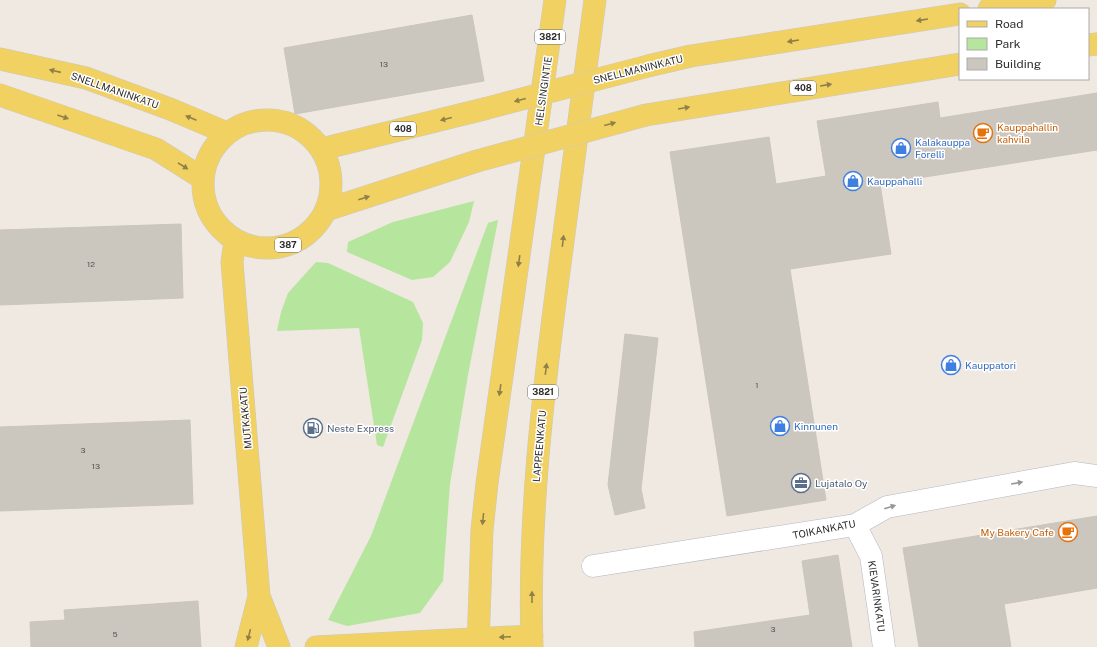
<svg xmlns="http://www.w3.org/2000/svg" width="1097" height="647" font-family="'Public Sans',sans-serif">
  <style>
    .green { fill: #b6e59e }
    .building { fill: #cbc7bf; stroke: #cbc5ba }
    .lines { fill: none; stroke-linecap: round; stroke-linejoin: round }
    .minor-casing { stroke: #b4b7c1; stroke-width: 23 }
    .major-casing { stroke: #c9c9c9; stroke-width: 23 }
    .minor { stroke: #fff; stroke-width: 22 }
    .major { stroke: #f2d163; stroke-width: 22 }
    .major-bridge-casing { stroke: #c9c9c9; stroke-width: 23; stroke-linecap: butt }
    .major-bridge { stroke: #f2d163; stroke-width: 22 }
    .oneway { fill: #908048 }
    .oneway2 { fill: #969696 }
    .labels { text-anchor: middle; stroke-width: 3; stroke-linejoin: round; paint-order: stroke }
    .number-label { font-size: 8px; fill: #555452 }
    .shield { fill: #fff; stroke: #6d6d6d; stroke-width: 1 }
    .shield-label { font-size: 9px; font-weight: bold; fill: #2e2e2e }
    .street-label { font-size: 10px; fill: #2e2e2e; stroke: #fff }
    .food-label { font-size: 10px; fill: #c56008; stroke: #fff; text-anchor: start }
    .shop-label { font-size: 10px; fill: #366cbe; stroke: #fff; text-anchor: start }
    .service-label { font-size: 10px; fill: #4e5e75; stroke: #fff; text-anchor: start }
  </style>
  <rect width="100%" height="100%" fill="#efe9e1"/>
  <path class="green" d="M 474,201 L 469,222 L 450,262 L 433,277 L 412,280 L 347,252 L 348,242 L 393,222 Z
    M 498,220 L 468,375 L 450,484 L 443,581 L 420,613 L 347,626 L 328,620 L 371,536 L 488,223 Z
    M 316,262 L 328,263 L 413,302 L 423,323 L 422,340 L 383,447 L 377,445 L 359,328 L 277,331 L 281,312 L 288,293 Z"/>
  <path class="building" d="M 472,15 L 484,81 L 295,114 L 284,48 Z
    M 1097,93 L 1097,150 L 880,184 L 891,254 L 790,269 L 826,500 L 727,516 L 670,152 L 769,137 L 776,184 L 826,176 L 817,121 L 938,102 L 940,118 Z
    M 181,224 L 183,298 L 0,305 L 0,230 Z
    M 625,334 L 658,338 L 641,489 L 645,508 L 615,515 L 608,485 Z
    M 190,420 L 193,504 L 0,511 L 0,427 Z
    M 1097,516 L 1097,588 L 1004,604 L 1011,647 L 919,647 L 903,548 Z
    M 838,555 L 852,647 L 695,647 L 694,632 L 810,615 L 802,561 Z
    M 198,601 L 201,647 L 31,647 L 30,622 L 65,620 L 64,610 Z"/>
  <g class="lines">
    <defs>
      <path id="minor" d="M 855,525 L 871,556 L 884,647
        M 593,566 L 855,525 L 887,507 L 1074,473 L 1097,476"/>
      <path id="major" d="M 989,9 L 1045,0
        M 1088,45 L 1097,44
        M 0,59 L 86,78 L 170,109 L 227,133
        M 652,65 L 691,56 L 960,14
        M 0,95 L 156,149 L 202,178
        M 646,115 L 960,64
        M203 184a64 64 0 1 1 128 0a64 64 0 1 1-128 0Z
        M 322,149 L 484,109
        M 326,210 L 477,161
        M 235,241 L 232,262 L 259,596 L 246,647
        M 259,596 L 279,647
        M 316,647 L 532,636
        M 478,647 L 482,530 L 487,483 L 555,0
        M 532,647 C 528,523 542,401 558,279 C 570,186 582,93 595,0"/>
    </defs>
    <use href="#minor" class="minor-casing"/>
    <use href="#major" class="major-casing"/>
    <use href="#minor" class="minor"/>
    <use href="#major" class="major"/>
    <defs>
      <path id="major-bridge" d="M 484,109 L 652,65
        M 477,161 L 646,115"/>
    </defs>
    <use href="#major-bridge" class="major-bridge-casing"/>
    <use href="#major-bridge" class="major-bridge"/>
  </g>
  <defs><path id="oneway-solid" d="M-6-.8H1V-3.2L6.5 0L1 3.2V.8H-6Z"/></defs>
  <g class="oneway">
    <use href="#oneway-solid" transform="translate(922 20) rotate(171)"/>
    <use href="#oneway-solid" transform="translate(793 41) rotate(171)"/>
    <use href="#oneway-solid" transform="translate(55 71) rotate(-167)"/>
    <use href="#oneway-solid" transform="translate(826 85) rotate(-9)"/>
    <use href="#oneway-solid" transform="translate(520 100) rotate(165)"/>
    <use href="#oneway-solid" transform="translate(684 108) rotate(-10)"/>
    <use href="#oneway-solid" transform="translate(63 117) rotate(19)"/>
    <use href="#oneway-solid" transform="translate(191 118) rotate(-157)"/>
    <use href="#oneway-solid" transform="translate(446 119) rotate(166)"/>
    <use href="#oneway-solid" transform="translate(610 124) rotate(-15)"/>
    <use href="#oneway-solid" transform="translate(183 166) rotate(32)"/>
    <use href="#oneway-solid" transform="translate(364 198) rotate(-18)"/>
    <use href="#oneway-solid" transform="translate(563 241) rotate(-83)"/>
    <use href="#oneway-solid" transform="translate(519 261) rotate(98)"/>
    <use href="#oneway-solid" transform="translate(546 369) rotate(-83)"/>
    <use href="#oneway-solid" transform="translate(500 390) rotate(98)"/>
    <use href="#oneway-solid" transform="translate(483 519) rotate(96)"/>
    <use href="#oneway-solid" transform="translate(532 597) rotate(-90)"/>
    <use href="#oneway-solid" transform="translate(249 635) rotate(104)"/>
    <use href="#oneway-solid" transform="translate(505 637) rotate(177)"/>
  </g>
  <g class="oneway2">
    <use href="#oneway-solid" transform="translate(1017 483) rotate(-10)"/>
    <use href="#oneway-solid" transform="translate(890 507) rotate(-17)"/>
  </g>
  <defs>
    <symbol id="cafe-ring" viewBox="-11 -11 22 22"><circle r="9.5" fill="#fff" stroke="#e8710a" stroke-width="1.5"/><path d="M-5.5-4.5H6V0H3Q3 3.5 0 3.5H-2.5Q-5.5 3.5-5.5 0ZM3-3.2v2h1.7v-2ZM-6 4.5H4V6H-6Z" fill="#e8710a"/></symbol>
    <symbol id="shop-ring" viewBox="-11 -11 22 22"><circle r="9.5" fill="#fff" stroke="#3f7fe0" stroke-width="1.5"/><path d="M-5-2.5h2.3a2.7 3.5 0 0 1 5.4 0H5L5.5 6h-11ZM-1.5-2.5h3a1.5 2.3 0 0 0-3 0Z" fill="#3f7fe0"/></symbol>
    <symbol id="fuel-ring" viewBox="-11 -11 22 22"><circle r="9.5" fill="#fff" stroke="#5c6f8a" stroke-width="1.5"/><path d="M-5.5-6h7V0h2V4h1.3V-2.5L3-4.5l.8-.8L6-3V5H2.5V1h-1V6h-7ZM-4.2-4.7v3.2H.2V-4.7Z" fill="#5c6f8a"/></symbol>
    <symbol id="office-ring" viewBox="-11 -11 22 22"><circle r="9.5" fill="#fff" stroke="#5c6f8a" stroke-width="1.5"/><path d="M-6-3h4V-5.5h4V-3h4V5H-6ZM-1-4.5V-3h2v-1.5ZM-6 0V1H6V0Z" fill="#5c6f8a"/></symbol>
  </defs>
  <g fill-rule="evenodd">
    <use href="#cafe-ring" x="972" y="122" width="22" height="22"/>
    <use href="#shop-ring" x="890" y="137" width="22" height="22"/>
    <use href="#shop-ring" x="842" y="170" width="22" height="22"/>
    <use href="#shop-ring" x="940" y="354" width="22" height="22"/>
    <use href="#shop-ring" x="769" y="415" width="22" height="22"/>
    <use href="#fuel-ring" x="302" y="417" width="22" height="22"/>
    <use href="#office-ring" x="790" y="472" width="22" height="22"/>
    <use href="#cafe-ring" x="1057" y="521" width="22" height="22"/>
  </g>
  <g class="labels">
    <g class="number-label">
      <text x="384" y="67">13</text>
      <text x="91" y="267">12</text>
      <text x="757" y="388">1</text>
      <text x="83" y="453">3</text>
      <text x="96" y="469">13</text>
      <text x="773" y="632">3</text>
      <text x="115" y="637">5</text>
    </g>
    <g class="shield">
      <rect x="535" y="30" width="30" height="14" rx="3"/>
      <rect x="790" y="81" width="26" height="14" rx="3"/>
      <rect x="390" y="122" width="26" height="14" rx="3"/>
      <rect x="275" y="238" width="26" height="14" rx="3"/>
      <rect x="528" y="385" width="30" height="14" rx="3"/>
    </g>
    <g class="shield-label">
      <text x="550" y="40">3821</text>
      <text x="803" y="91">408</text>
      <text x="403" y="132">408</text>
      <text x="288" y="248">387</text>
      <text x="543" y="395">3821</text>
    </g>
    <g class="street-label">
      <text transform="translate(638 69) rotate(-14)" y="4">SNELLMANINKATU</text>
      <text transform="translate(115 90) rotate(19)" y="4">SNELLMANINKATU</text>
      <text transform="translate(543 91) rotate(-82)" y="4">HELSINGINTIE</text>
      <text transform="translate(245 418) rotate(-95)" y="4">MUTKAKATU</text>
      <text transform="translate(539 446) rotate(-85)" y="4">LAPPEENKATU</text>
      <text transform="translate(824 529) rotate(-11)" y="4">TOIKANKATU</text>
      <text transform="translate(877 596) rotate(82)" y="4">KIEVARINKATU</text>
    </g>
    <g class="food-label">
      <text x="997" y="131">Kauppahallin<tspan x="997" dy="12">kahvila</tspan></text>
      <text x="1054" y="536" text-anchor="end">My Bakery Cafe</text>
    </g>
    <g class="shop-label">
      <text x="915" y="146">Kalakauppa<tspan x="915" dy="12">Forelli</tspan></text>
      <text x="867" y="185">Kauppahalli</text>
      <text x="965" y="369">Kauppatori</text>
      <text x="794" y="430">Kinnunen</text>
    </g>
    <g class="service-label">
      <text x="327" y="432">Neste Express</text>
      <text x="815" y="487">Lujatalo Oy</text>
    </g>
  </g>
  <rect x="959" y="8" width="130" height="72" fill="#ffffff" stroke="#ababab"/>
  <rect x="967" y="21" width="20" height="6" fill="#f2d163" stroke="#ababab"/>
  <text x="995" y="28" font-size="12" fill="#2e2e2e">Road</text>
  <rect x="967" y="38" width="20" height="12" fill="#b6e59e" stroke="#ababab"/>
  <text x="995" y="48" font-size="12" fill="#2e2e2e">Park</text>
  <rect x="967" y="58" width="20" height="12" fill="#cbc7bf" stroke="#ababab"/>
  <text x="995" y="68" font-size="12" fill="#2e2e2e">Building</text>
</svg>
